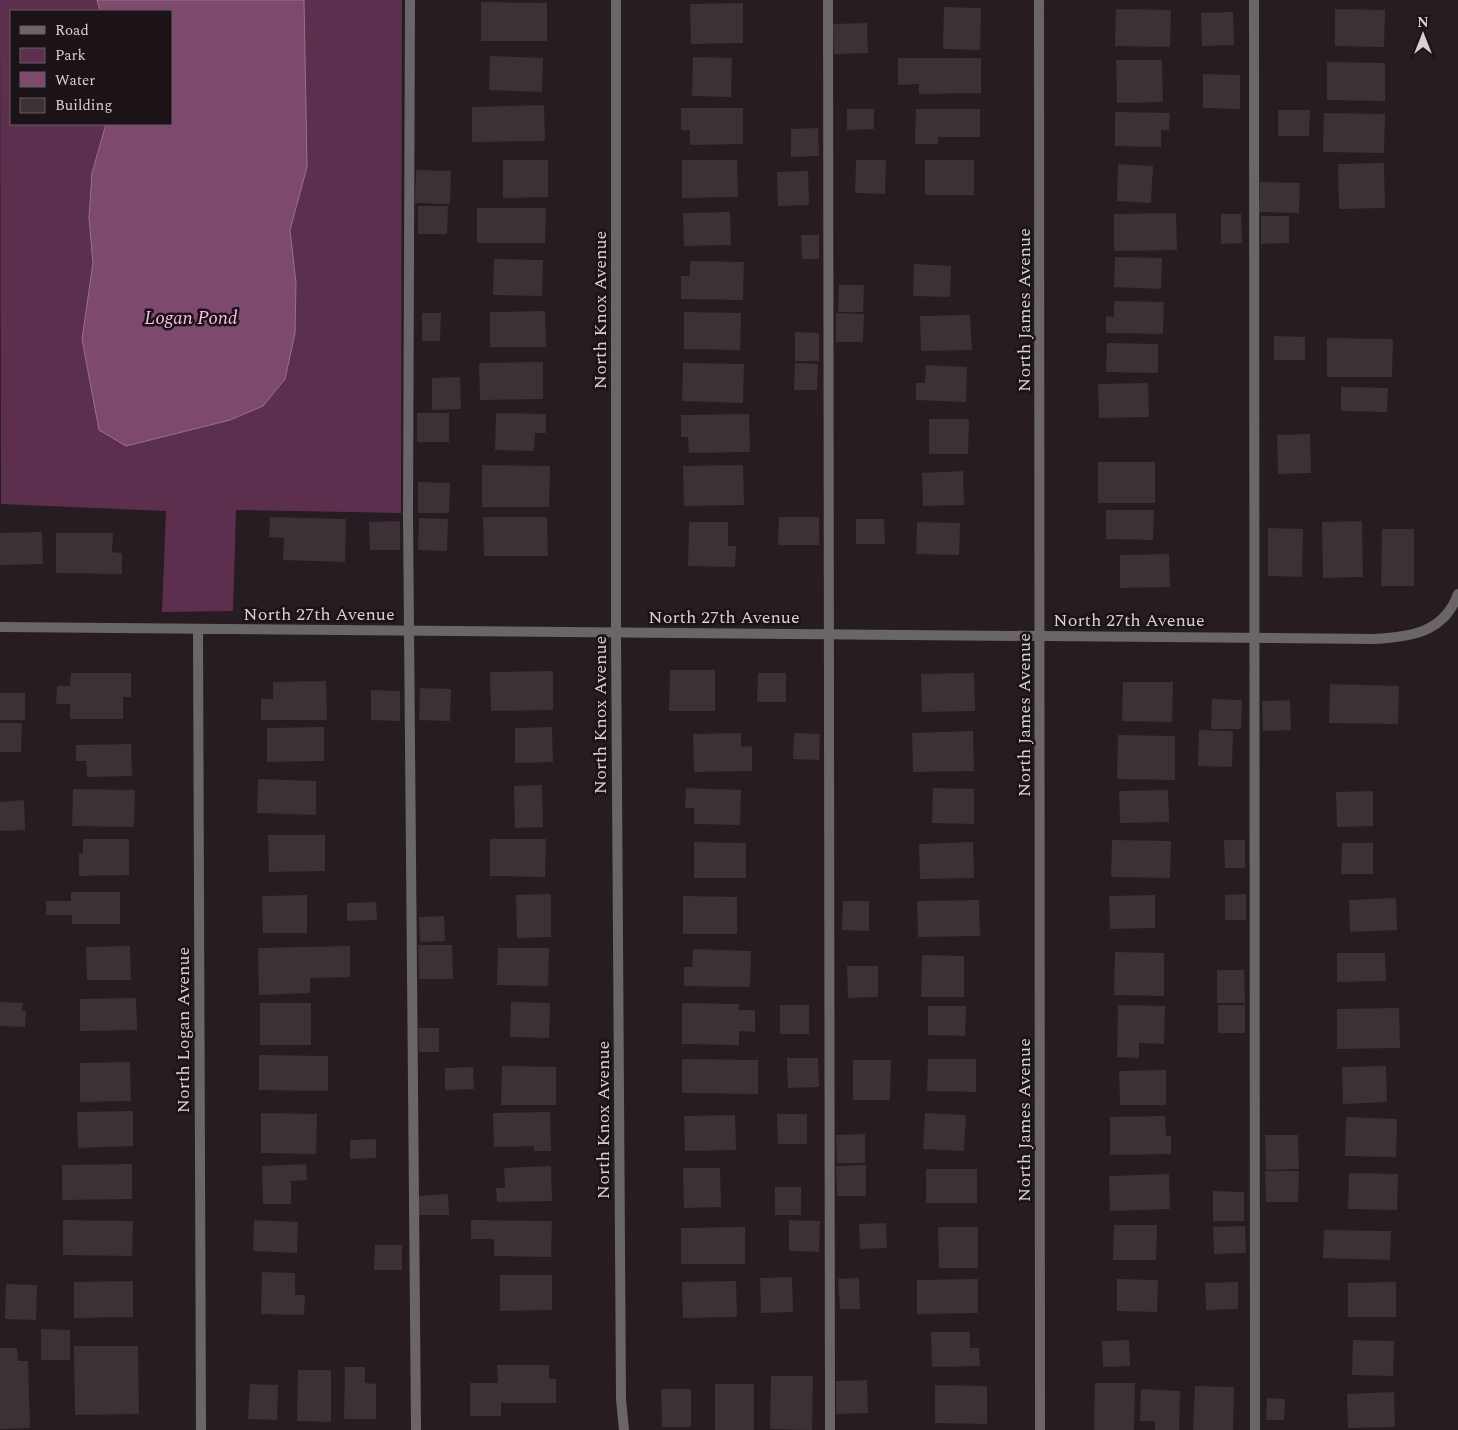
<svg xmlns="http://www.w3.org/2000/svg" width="1458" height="1430" font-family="Spectral,serif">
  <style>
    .green { fill: #5d2f4e; fill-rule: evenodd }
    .water { fill: #7d496c; stroke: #98728b }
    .building { fill: #3b3137 }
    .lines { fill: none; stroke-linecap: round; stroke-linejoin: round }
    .lane { stroke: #6a6568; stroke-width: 10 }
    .street { stroke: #6a6568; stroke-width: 10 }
    .labels { text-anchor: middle; stroke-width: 5; stroke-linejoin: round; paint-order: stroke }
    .street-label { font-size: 18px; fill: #d7d1d4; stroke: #1c1319 }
    .water-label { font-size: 19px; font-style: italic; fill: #febce6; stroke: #1c1319 }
  </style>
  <rect width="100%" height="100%" fill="#261c22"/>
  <path class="green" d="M 0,0 L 402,0 L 401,513 L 236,510 L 233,611 L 162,612 L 166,511 L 1,504 ZM 11,11 L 171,11 L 171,124 L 11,124 Z"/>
  <path class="water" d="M 97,0 L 304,0 L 307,167 L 290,230 L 296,283 L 295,333 L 285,379 L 263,406 L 230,420 L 126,446 L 99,430 L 82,339 L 93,263 L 89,218 L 92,173 L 106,124 L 171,124 L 171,11 L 100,11 Z"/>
  <path class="building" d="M 481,2 L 547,3 L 547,41 L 481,41 Z
    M 743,3 L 743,43 L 691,44 L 690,4 Z
    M 944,7 L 981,8 L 980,50 L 943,49 Z
    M 1116,9 L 1171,10 L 1170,47 L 1115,46 Z
    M 1335,9 L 1385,10 L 1384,47 L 1335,46 Z
    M 1233,12 L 1234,45 L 1202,46 L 1201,13 Z
    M 867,23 L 868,53 L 834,54 L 833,24 Z
    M 490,56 L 543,58 L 542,92 L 489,90 Z
    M 693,57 L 732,58 L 731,97 L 692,96 Z
    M 898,58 L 981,58 L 981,93 L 919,94 L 919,84 L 898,85 Z
    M 1116,60 L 1162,60 L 1163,102 L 1117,103 Z
    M 1327,62 L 1385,63 L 1385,101 L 1327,100 Z
    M 1203,74 L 1240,75 L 1240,109 L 1203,108 Z
    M 544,105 L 545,141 L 472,142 L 472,107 Z
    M 681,108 L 743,108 L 743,144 L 690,145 L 690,130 L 681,130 Z
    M 847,109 L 874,109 L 874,129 L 847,130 Z
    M 916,109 L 980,109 L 980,137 L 938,137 L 938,144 L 915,144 Z
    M 1278,110 L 1310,110 L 1309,136 L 1278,136 Z
    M 1115,112 L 1170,113 L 1169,130 L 1161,130 L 1161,147 L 1115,146 Z
    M 1324,113 L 1385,114 L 1384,153 L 1323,152 Z
    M 818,128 L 819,156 L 791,157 L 791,129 Z
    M 503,160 L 548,160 L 548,197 L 503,198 Z
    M 682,160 L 737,160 L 738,197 L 682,198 Z
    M 856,160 L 886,160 L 885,194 L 855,193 Z
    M 925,160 L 974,160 L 974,195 L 925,195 Z
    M 1384,163 L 1385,208 L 1339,209 L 1338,164 Z
    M 1118,164 L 1153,166 L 1151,203 L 1117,201 Z
    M 416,170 L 451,171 L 450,204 L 415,203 Z
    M 808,171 L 809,205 L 778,206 L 777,172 Z
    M 1260,182 L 1300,183 L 1299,213 L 1259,212 Z
    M 418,206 L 448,206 L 447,234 L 418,234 Z
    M 477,208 L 546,208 L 545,243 L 477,243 Z
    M 730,212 L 731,245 L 684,246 L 683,213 Z
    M 1176,213 L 1177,250 L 1114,251 L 1114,214 Z
    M 1221,214 L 1241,214 L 1242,243 L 1221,244 Z
    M 1261,216 L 1289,216 L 1289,243 L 1261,244 Z
    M 801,235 L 819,235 L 819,259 L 802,259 Z
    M 1115,257 L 1162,258 L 1161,289 L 1114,287 Z
    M 494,259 L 543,260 L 542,296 L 493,295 Z
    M 690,261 L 744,262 L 743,300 L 681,299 L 681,276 L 690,276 Z
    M 914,264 L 951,266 L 950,297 L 913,296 Z
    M 839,285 L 864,285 L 863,312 L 838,312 Z
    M 1114,301 L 1164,302 L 1163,334 L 1106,333 L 1106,316 L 1114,317 Z
    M 545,311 L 546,347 L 490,347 L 490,312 Z
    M 684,312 L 741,313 L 740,350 L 684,349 Z
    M 422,313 L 441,313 L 440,341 L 422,341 Z
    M 836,313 L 864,314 L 863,342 L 836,342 Z
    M 970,315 L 972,350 L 921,351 L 920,316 Z
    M 795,332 L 819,333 L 819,361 L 795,361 Z
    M 1274,336 L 1305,337 L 1305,360 L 1274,360 Z
    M 1327,338 L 1393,339 L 1392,377 L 1327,377 Z
    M 1107,343 L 1158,344 L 1158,373 L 1106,372 Z
    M 543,362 L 543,399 L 480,400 L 479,363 Z
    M 683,363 L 744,364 L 743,403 L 682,401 Z
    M 795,363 L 818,364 L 817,390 L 794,390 Z
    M 926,365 L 967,367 L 966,402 L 916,400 L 916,383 L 925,383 Z
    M 460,377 L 461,409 L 432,410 L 432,378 Z
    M 1148,383 L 1149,417 L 1099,418 L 1098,384 Z
    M 1341,387 L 1388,388 L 1387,412 L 1341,411 Z
    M 417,413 L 449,413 L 449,442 L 417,442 Z
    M 496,413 L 546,414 L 546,433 L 535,433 L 534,451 L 495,450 Z
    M 749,414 L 750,452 L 689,453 L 688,437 L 681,437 L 681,415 Z
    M 929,419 L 969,419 L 968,454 L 929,454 Z
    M 1310,434 L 1311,473 L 1278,474 L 1277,435 Z
    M 1098,462 L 1155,462 L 1155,503 L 1098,503 Z
    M 482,465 L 550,466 L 549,507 L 482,507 Z
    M 743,465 L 744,505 L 684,506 L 683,466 Z
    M 963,471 L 964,505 L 923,506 L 922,473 Z
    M 418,482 L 450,483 L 449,513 L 418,513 Z
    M 1106,510 L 1154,510 L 1153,540 L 1106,539 Z
    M 270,517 L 346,519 L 345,562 L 283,560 L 284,538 L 269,537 Z
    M 483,517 L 547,517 L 548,556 L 484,556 Z
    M 779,517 L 819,517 L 819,545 L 778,545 Z
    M 419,518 L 448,519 L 447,551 L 418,550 Z
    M 856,519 L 884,519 L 885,544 L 856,544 Z
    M 400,521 L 400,550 L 370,550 L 369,522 Z
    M 1362,521 L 1363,577 L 1323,578 L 1322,522 Z
    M 689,522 L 728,522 L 728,546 L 736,546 L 735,567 L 688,566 Z
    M 917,522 L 960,523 L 959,555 L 916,554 Z
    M 1268,528 L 1303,529 L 1302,577 L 1268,576 Z
    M 1382,529 L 1414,529 L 1414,586 L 1381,586 Z
    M 42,532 L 43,564 L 0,565 L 0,533 Z
    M 56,533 L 113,533 L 112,552 L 122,553 L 122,574 L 56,573 Z
    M 1169,554 L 1170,587 L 1120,588 L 1120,555 Z
    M 670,670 L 715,670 L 715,711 L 669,711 Z
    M 553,671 L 553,710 L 491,711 L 490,672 Z
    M 71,673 L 131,673 L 131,697 L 123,697 L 123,719 L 70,719 L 70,704 L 56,704 L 57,686 L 70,686 Z
    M 758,673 L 786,673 L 786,702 L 757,702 Z
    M 974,673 L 975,711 L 922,712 L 921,674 Z
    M 326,681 L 327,720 L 261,720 L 261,699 L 273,699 L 273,682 Z
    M 1123,682 L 1173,682 L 1172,722 L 1122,721 Z
    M 1330,684 L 1399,686 L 1398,724 L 1329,723 Z
    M 420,688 L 451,689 L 450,721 L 419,720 Z
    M 371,690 L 400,691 L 400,721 L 371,720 Z
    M 0,693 L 25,693 L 25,720 L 0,720 Z
    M 1212,699 L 1242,700 L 1241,729 L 1211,729 Z
    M 1290,700 L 1291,730 L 1263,731 L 1262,701 Z
    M 0,723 L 22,723 L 21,752 L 0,752 Z
    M 324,727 L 324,761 L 267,762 L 267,728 Z
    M 552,727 L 553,762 L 515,763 L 515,728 Z
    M 1199,730 L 1233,731 L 1232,767 L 1198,766 Z
    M 973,731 L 974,771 L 913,772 L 912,733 Z
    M 741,733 L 741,747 L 752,746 L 752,771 L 694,772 L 693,734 Z
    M 794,733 L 820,734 L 819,760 L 793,759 Z
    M 1118,735 L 1175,736 L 1175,780 L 1117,779 Z
    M 131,744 L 132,776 L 87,777 L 86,761 L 76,761 L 76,745 Z
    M 258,779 L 316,781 L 316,815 L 257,813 Z
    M 542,785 L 543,827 L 515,828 L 514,786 Z
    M 686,788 L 741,790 L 740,825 L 694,824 L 694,808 L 685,808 Z
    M 933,788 L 974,789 L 974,824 L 932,823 Z
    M 73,789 L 135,790 L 134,827 L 72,826 Z
    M 1168,790 L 1169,822 L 1120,823 L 1119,791 Z
    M 1373,791 L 1373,826 L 1337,827 L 1336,792 Z
    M 24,800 L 25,830 L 0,831 L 0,802 Z
    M 268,835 L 325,835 L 325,871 L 269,872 Z
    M 83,839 L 129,839 L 129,875 L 79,876 L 79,854 L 83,853 Z
    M 490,839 L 546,839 L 545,877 L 490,876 Z
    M 1112,840 L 1171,841 L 1170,878 L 1111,877 Z
    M 1224,840 L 1245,840 L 1245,868 L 1225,868 Z
    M 694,842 L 746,843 L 746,878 L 694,878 Z
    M 973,842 L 974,878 L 920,879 L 919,844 Z
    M 1342,843 L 1373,843 L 1373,874 L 1341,874 Z
    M 71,892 L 120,892 L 120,924 L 72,924 L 72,915 L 46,915 L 46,901 L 71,901 Z
    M 551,894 L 551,937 L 517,938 L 516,895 Z
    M 1246,894 L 1246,920 L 1225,920 L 1225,895 Z
    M 307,895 L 307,933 L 263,933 L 262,896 Z
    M 1155,895 L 1155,928 L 1110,929 L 1109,896 Z
    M 683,896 L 737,897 L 737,934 L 683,934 Z
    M 1396,898 L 1397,930 L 1350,932 L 1349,900 Z
    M 979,900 L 980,936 L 918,937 L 917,901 Z
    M 843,901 L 869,901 L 869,931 L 842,930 Z
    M 376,902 L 377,920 L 347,921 L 347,903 Z
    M 444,916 L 445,941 L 420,942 L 419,917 Z
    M 418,945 L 452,945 L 453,979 L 419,979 Z
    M 130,946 L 131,980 L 87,980 L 86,947 Z
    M 350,946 L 350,977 L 310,978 L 310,993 L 259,995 L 258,948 Z
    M 498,948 L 549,948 L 548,986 L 497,985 Z
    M 693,949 L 751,951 L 750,987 L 684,986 L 684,967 L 692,967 Z
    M 1115,952 L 1164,953 L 1164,996 L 1114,995 Z
    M 1337,953 L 1385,953 L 1386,981 L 1337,982 Z
    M 922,955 L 964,956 L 964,997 L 921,997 Z
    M 847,966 L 878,966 L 878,997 L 848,998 Z
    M 1217,970 L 1244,970 L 1245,1003 L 1217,1003 Z
    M 136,998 L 137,1030 L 80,1031 L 80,999 Z
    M 0,1002 L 23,1003 L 22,1011 L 26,1011 L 25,1027 L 0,1026 Z
    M 511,1002 L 550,1003 L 549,1038 L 510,1037 Z
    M 260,1003 L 311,1003 L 311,1045 L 260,1045 Z
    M 682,1003 L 739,1004 L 739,1010 L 755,1010 L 755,1032 L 739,1031 L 739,1045 L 682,1044 Z
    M 780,1005 L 809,1005 L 809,1034 L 780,1034 Z
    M 1118,1005 L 1165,1006 L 1164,1044 L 1139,1043 L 1139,1058 L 1117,1057 Z
    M 1218,1005 L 1245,1005 L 1245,1033 L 1218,1033 Z
    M 928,1006 L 966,1006 L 965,1036 L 928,1035 Z
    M 1399,1008 L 1400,1048 L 1337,1049 L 1337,1009 Z
    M 418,1028 L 439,1028 L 439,1052 L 419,1052 Z
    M 259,1055 L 328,1056 L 328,1091 L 259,1090 Z
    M 787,1058 L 818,1058 L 819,1087 L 788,1088 Z
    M 682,1059 L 758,1060 L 758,1094 L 682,1093 Z
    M 928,1059 L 976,1059 L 976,1092 L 927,1091 Z
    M 853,1060 L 891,1060 L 890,1100 L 853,1100 Z
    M 130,1062 L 131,1101 L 80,1102 L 80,1063 Z
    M 502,1066 L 556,1067 L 556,1105 L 501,1105 Z
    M 1386,1066 L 1387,1102 L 1343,1104 L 1342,1067 Z
    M 473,1067 L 474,1089 L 445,1090 L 445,1068 Z
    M 1166,1070 L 1166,1105 L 1120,1105 L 1119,1071 Z
    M 133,1111 L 133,1146 L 78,1148 L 77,1112 Z
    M 550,1112 L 551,1151 L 534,1151 L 534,1146 L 494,1147 L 493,1113 Z
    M 261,1113 L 317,1114 L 316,1154 L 261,1153 Z
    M 925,1113 L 966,1115 L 964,1151 L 923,1149 Z
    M 777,1114 L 807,1114 L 807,1144 L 778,1144 Z
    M 735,1115 L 736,1150 L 685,1151 L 684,1116 Z
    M 1165,1116 L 1166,1136 L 1171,1136 L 1171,1154 L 1110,1155 L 1110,1117 Z
    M 1346,1117 L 1397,1119 L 1396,1157 L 1345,1156 Z
    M 865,1134 L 865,1163 L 837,1163 L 836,1135 Z
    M 1265,1135 L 1298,1135 L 1299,1169 L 1266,1170 Z
    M 376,1139 L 376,1158 L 350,1159 L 350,1140 Z
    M 132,1164 L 132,1199 L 62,1200 L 62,1165 Z
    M 306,1164 L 307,1180 L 291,1181 L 291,1204 L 263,1204 L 262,1166 Z
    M 866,1165 L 866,1196 L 837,1196 L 836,1166 Z
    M 551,1166 L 552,1201 L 497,1202 L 496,1188 L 505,1188 L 504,1168 Z
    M 683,1168 L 720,1168 L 721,1207 L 684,1208 Z
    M 926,1169 L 977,1169 L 977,1203 L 926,1203 Z
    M 1265,1171 L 1299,1171 L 1298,1202 L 1266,1202 Z
    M 1349,1173 L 1398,1174 L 1397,1210 L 1348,1209 Z
    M 1169,1174 L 1170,1209 L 1110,1211 L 1109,1176 Z
    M 775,1187 L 801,1187 L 801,1215 L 775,1215 Z
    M 1213,1191 L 1244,1192 L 1244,1221 L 1213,1221 Z
    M 448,1194 L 449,1215 L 419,1215 L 418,1196 Z
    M 63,1220 L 133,1221 L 132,1256 L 63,1255 Z
    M 254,1220 L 298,1222 L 297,1253 L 253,1251 Z
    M 471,1220 L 552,1221 L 551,1257 L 494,1256 L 494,1239 L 471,1239 Z
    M 789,1220 L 820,1221 L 819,1252 L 789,1251 Z
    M 886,1223 L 887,1248 L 860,1249 L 859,1224 Z
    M 1114,1225 L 1157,1225 L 1156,1260 L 1113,1260 Z
    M 1245,1226 L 1246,1253 L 1214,1254 L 1213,1227 Z
    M 745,1227 L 745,1264 L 681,1264 L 681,1228 Z
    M 938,1227 L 978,1227 L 978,1268 L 939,1268 Z
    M 1324,1230 L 1391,1231 L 1390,1260 L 1323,1258 Z
    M 375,1245 L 402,1245 L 402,1270 L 374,1270 Z
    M 262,1272 L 295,1273 L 295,1295 L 305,1295 L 304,1315 L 261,1314 Z
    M 500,1275 L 552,1275 L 552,1310 L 500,1311 Z
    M 792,1277 L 793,1312 L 761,1313 L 760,1278 Z
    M 859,1278 L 860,1309 L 840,1309 L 838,1279 Z
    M 978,1279 L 978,1313 L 917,1314 L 917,1280 Z
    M 1117,1279 L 1158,1280 L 1157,1312 L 1117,1311 Z
    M 133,1281 L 133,1317 L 74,1318 L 74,1282 Z
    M 736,1281 L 737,1317 L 683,1318 L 682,1282 Z
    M 1238,1282 L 1238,1309 L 1206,1310 L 1205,1283 Z
    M 1396,1282 L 1396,1317 L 1348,1317 L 1348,1283 Z
    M 6,1284 L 37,1285 L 36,1320 L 5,1319 Z
    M 41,1329 L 70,1330 L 70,1360 L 41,1360 Z
    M 931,1332 L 970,1332 L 970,1348 L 979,1348 L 980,1366 L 932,1367 Z
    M 1129,1340 L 1130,1366 L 1103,1367 L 1102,1341 Z
    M 1353,1340 L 1394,1341 L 1393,1376 L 1352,1375 Z
    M 74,1346 L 138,1346 L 139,1414 L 75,1415 Z
    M 0,1348 L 17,1348 L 18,1361 L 28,1361 L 30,1428 L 0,1429 Z
    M 497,1365 L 549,1365 L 549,1379 L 556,1379 L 556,1403 L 501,1403 L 501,1416 L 470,1416 L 470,1383 L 498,1383 Z
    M 345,1367 L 365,1367 L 365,1383 L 376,1384 L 376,1419 L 344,1419 Z
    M 298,1370 L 331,1370 L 331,1422 L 297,1421 Z
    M 771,1376 L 813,1376 L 812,1430 L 770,1429 Z
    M 867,1380 L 868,1413 L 836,1414 L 836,1381 Z
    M 1095,1383 L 1135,1383 L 1134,1430 L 1094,1430 Z
    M 250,1384 L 278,1385 L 277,1420 L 248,1419 Z
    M 715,1384 L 754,1384 L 754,1430 L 715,1430 Z
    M 935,1385 L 987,1386 L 987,1424 L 935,1423 Z
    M 1195,1386 L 1234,1387 L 1233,1430 L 1193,1430 Z
    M 661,1389 L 691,1389 L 691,1427 L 662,1427 Z
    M 1141,1389 L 1180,1391 L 1179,1430 L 1155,1430 L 1155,1421 L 1140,1421 Z
    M 1394,1392 L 1395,1427 L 1348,1428 L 1347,1394 Z
    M 1267,1398 L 1285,1399 L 1284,1420 L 1266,1420 Z"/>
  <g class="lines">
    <path class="lane" d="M 410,0 L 408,514 L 416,1430
      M 828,0 L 830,1430
      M 1254,0 L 1255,1430"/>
    <path class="street" d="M 616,0 L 616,633 L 621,1399 L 624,1430
      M 1039,0 L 1040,1430
      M 0,627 L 1374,639 C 1410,637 1444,633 1458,594
      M 198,630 L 201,1430"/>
  </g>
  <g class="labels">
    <g class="street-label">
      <text transform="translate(600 310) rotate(-90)" y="6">North Knox Avenue</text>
      <text transform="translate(1024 310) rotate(-90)" y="6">North James Avenue</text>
      <text x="319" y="620">North 27th Avenue</text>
      <text x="724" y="623">North 27th Avenue</text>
      <text x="1129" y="626">North 27th Avenue</text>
      <text transform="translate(600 715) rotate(-90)" y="6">North Knox Avenue</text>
      <text transform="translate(1024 715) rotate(-90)" y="6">North James Avenue</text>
      <text transform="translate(183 1030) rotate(-90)" y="6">North Logan Avenue</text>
      <text transform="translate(603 1120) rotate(-90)" y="6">North Knox Avenue</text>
      <text transform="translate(1024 1120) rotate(-90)" y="6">North James Avenue</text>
    </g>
    <g class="water-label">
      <text x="191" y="324">Logan Pond</text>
    </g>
  </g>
  <rect x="10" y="10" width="162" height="115" fill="#1c1319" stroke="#675f64"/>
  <rect x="20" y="26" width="25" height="8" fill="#6a6568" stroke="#675f64"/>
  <text x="55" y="35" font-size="15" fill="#d7d1d4">Road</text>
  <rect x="20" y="48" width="25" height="15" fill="#5d2f4e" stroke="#675f64"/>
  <text x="55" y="60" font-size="15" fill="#d7d1d4">Park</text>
  <rect x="20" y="72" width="25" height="15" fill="#7d496c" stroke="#675f64"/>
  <text x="55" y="85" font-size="15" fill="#d7d1d4">Water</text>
  <rect x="20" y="98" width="25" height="15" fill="#3b3137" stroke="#675f64"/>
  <text x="55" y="110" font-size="15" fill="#d7d1d4">Building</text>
  <g transform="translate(1423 35)" stroke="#1c1319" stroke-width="4" paint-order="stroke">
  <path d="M0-4L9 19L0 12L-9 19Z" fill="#d7d1d4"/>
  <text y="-8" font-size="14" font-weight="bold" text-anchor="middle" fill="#d7d1d4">N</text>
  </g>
</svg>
